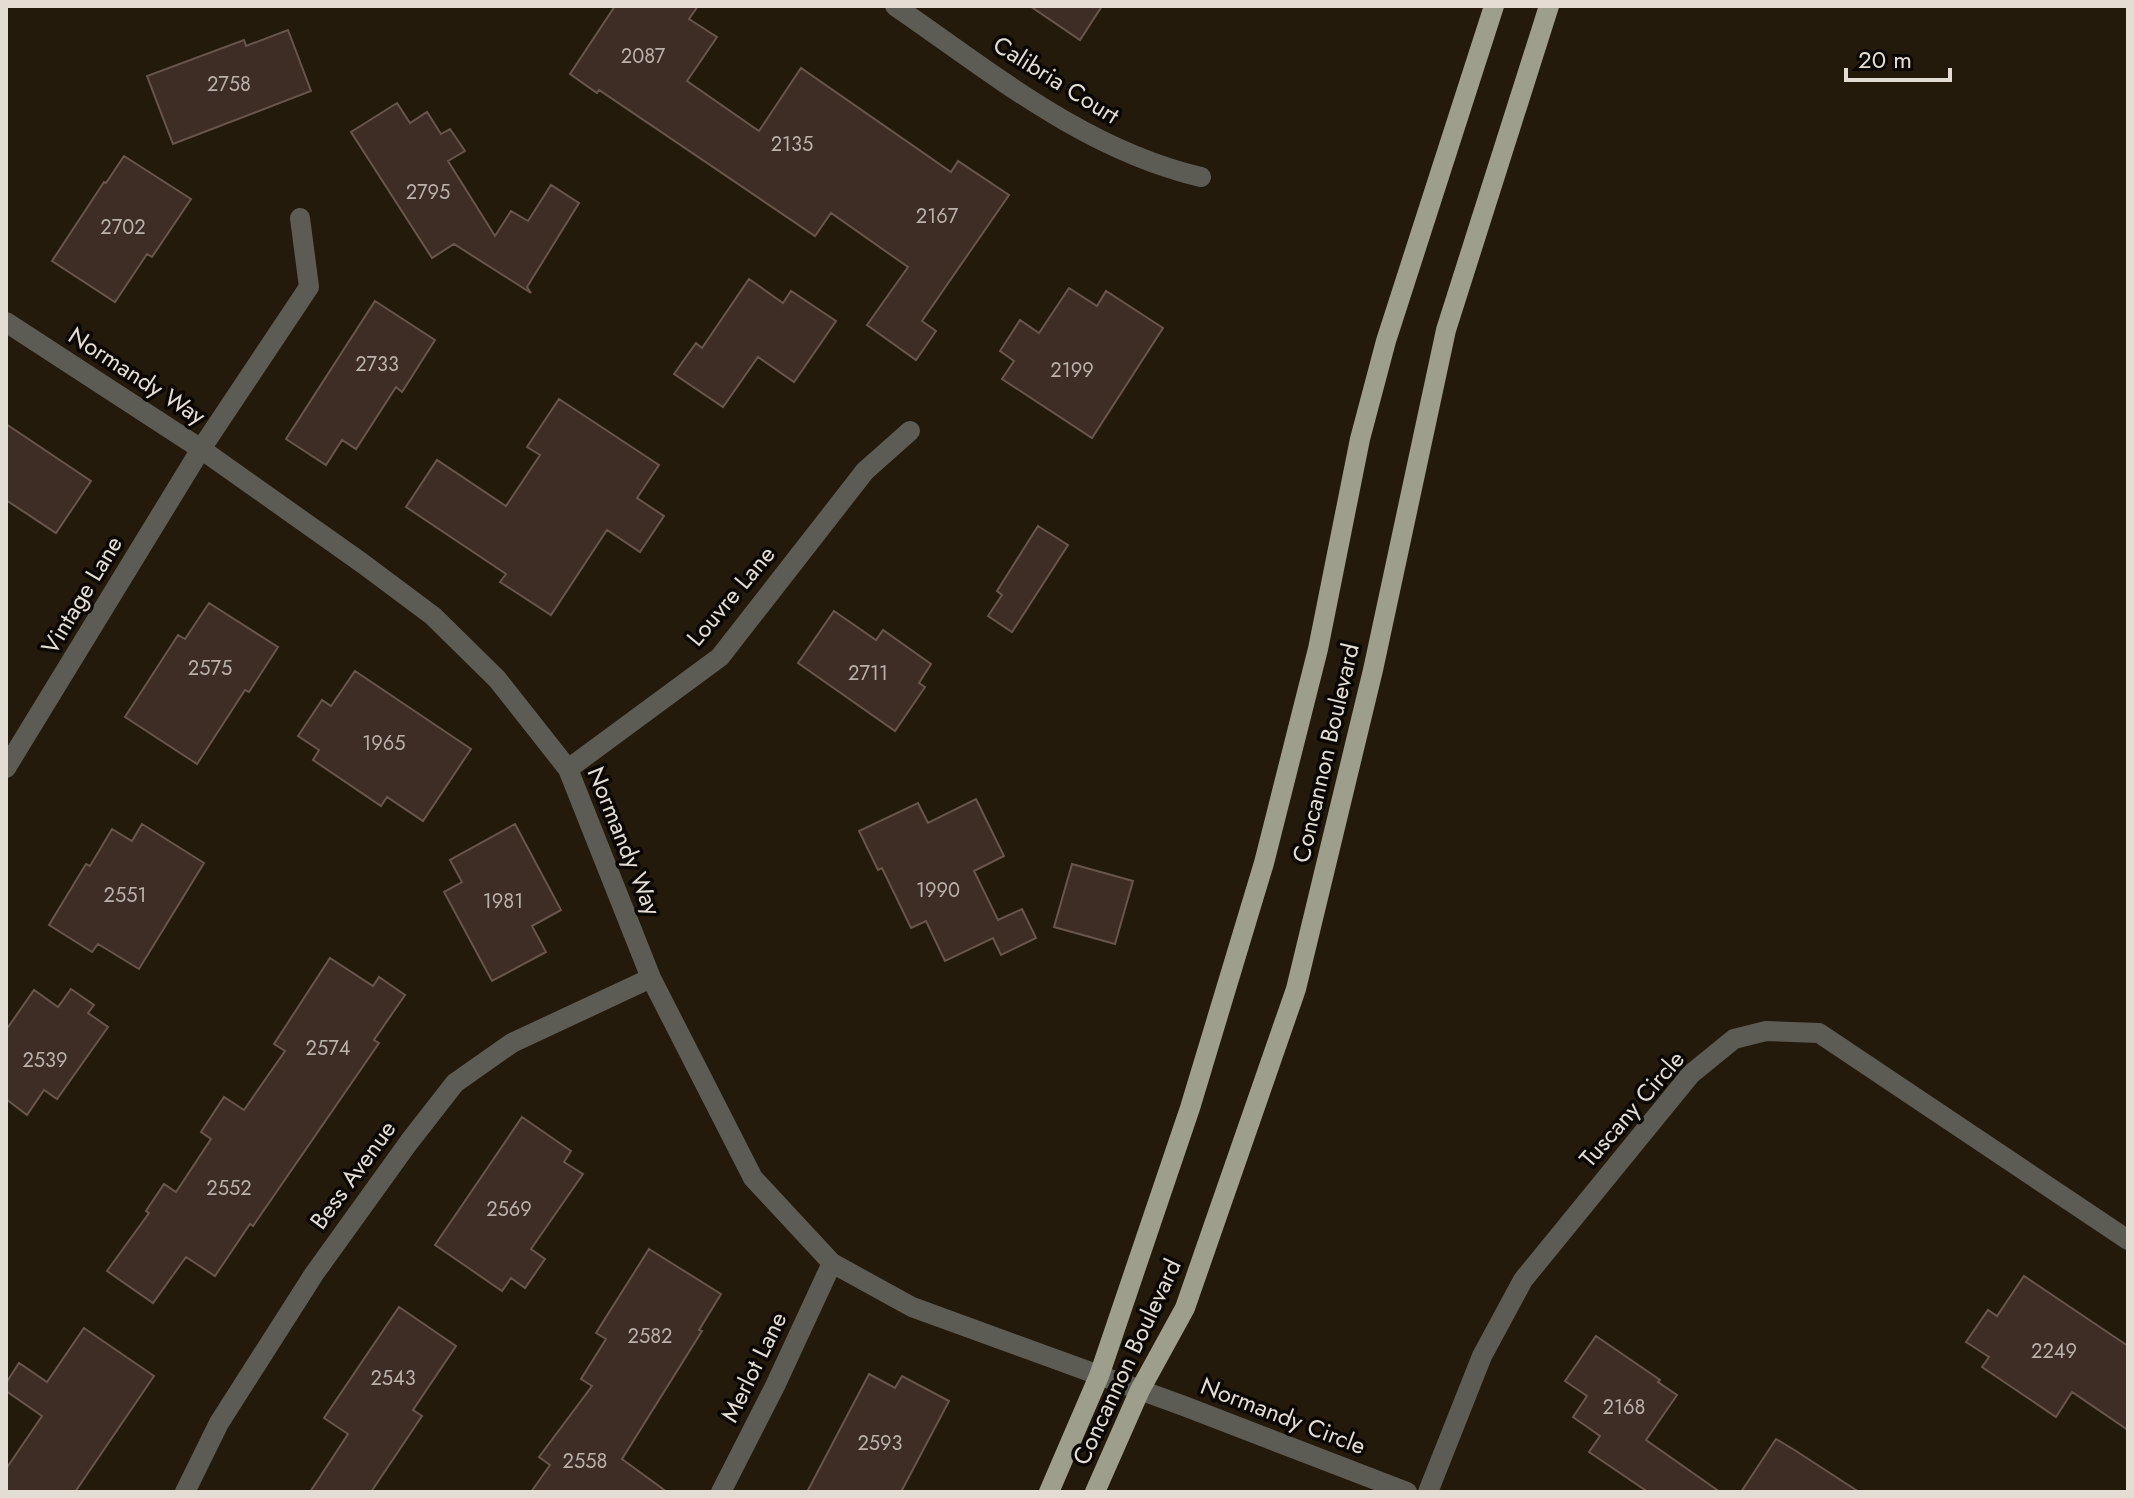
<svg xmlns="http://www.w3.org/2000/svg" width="2134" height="1498" font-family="Jost,sans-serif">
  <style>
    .building { fill: #3e2d25; stroke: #68554c; stroke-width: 2 }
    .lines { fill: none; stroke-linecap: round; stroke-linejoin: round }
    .minor { stroke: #5d5c54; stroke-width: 20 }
    .major { stroke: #9e9e8c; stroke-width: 20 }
    .labels { text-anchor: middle; stroke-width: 7; stroke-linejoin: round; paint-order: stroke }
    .number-label { font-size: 20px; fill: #bab1a8 }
    .street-label { font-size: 24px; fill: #e3ddd3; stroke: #0a0602 }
  </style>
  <rect width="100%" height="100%" fill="#241a0b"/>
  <path class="building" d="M 615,6 L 698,6 L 689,19 L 717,37 L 687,81 L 759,131 L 801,68 L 951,172 L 958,161 L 1009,195 L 922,321 L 936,331 L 916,360 L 867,325 L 908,267 L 831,213 L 815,236 L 599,90 L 597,93 L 570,74 Z
    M 1030,6 L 1102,6 L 1080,40 Z
    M 288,30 L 311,91 L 173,144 L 147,76 L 244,40 L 246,46 Z
    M 397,103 L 410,123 L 427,112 L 441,134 L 450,129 L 465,151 L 448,161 L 495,236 L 511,211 L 528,221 L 551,185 L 579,203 L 527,287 L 531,293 L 454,244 L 432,258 L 351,132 Z
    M 124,156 L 191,199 L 152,257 L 147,254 L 115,302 L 52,261 L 104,182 L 106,183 Z
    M 749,279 L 783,303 L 791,291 L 836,321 L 794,382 L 758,357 L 723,407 L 674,374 L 696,343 L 702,348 Z
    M 1069,288 L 1097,306 L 1106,291 L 1163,328 L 1092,438 L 1002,379 L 1014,361 L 1000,351 L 1020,320 L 1039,333 Z
    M 375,301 L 435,340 L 402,392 L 396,387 L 356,449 L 342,440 L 326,465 L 286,439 Z
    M 559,399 L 659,465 L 637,498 L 664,516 L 640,552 L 607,530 L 551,615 L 500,582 L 506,574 L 406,507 L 437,460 L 506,506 L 540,455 L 527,447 Z
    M 6,424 L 91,481 L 56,533 L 6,500 Z
    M 1038,526 L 1068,545 L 1012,632 L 988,616 L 1002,595 L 997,591 Z
    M 209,603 L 278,647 L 249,692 L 245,690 L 197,764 L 125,717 L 178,635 L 185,639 Z
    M 834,611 L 876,640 L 883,630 L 931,664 L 919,683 L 925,687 L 895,731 L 798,663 Z
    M 355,671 L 471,749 L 423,821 L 387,797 L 381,806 L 313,760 L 319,750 L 298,736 L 322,700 L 331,706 Z
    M 976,799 L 1004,856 L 974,871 L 998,920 L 1022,909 L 1036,938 L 1001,955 L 993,938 L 945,961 L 926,921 L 911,928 L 882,868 L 878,870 L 859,831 L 918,803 L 928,823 Z
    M 142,824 L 204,863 L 139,969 L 98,944 L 92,952 L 49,925 L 86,864 L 90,866 L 112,829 L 132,841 Z
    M 515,824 L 561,910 L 532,926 L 546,952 L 492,981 L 444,892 L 462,882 L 450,860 Z
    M 1072,864 L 1133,881 L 1115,944 L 1054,927 Z
    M 330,958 L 373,986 L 379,977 L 405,995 L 374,1040 L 379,1043 L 253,1226 L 250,1224 L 215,1276 L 186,1257 L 153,1303 L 107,1271 L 149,1213 L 146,1211 L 164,1184 L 176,1192 L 211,1139 L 201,1132 L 224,1097 L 244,1110 L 285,1051 L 274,1044 Z
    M 71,989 L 94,1005 L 88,1013 L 108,1027 L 57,1099 L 44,1090 L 27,1115 L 6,1099 L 6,1030 L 34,990 L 58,1007 Z
    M 522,1117 L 571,1151 L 564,1162 L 583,1174 L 531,1249 L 545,1259 L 525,1288 L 511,1278 L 502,1291 L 435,1245 Z
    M 649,1249 L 721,1294 L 699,1330 L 702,1331 L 622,1459 L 667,1492 L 531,1492 L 550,1465 L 539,1457 L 592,1386 L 581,1379 L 606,1339 L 596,1333 Z
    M 2024,1276 L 2128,1346 L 2128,1430 L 2072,1392 L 2056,1417 L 1982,1367 L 1989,1357 L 1966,1342 L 1988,1310 L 1997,1316 Z
    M 399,1307 L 456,1346 L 413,1410 L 422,1416 L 371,1492 L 310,1492 L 348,1434 L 324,1418 Z
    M 84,1328 L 154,1376 L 75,1492 L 6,1492 L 6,1469 L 42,1416 L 6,1391 L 6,1383 L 19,1363 L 47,1382 Z
    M 1596,1336 L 1660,1380 L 1658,1382 L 1677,1395 L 1646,1440 L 1720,1492 L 1648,1492 L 1589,1452 L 1600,1436 L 1573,1417 L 1587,1396 L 1565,1381 Z
    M 869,1374 L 895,1388 L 902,1376 L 949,1401 L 901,1492 L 807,1492 Z
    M 1776,1439 L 1796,1451 L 1859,1492 L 1741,1492 Z"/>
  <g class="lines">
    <path class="minor" d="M 895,6 C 991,72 1085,150 1201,177
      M 6,322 L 201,449 L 362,563 L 433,616 L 497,679 L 568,769 L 651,978 L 753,1178 L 832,1263 L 912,1307 L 1184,1406 L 1407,1492
      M 6,768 L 201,449 L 309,287 L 300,218
      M 568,769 L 720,657 L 865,471 L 910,431
      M 185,1492 L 219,1423 L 314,1274 L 409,1142 L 455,1083 L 512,1043 L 651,978
      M 721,1492 L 775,1386 L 832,1263
      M 1428,1492 L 1482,1356 L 1523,1280 L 1691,1074 L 1734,1039 L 1766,1031 L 1819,1033 L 2128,1240"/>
    <path class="major" d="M 1049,1492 L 1099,1376 L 1190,1108 L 1264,863 L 1318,649 L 1360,439 L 1386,341 L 1494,6
      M 1095,1492 L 1140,1390 L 1185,1308 L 1296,989 L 1373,670 L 1446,330 L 1549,6"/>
  </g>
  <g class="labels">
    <g class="number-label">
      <text x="643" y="63">2087</text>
      <text x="229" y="91">2758</text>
      <text x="792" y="151">2135</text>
      <text x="428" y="199">2795</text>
      <text x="937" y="223">2167</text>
      <text x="123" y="234">2702</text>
      <text x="377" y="371">2733</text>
      <text x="1072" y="377">2199</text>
      <text x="210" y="675">2575</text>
      <text x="868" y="680">2711</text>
      <text x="384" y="750">1965</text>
      <text x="938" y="897">1990</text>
      <text x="125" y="902">2551</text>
      <text x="503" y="908">1981</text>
      <text x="328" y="1055">2574</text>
      <text x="45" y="1067">2539</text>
      <text x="229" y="1195">2552</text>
      <text x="509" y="1216">2569</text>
      <text x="650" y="1343">2582</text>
      <text x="2054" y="1358">2249</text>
      <text x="393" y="1385">2543</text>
      <text x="1624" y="1414">2168</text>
      <text x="880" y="1450">2593</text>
      <text x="585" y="1468">2558</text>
    </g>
    <g class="street-label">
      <text transform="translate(1056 80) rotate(32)" y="8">Calibria Court</text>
      <text transform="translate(137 376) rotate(33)" y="8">Normandy Way</text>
      <text transform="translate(82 595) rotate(-59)" y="8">Vintage Lane</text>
      <text transform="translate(731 596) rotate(-50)" y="8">Louvre Lane</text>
      <text transform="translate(1326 753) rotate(-77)" y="8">Concannon Boulevard</text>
      <text transform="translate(624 841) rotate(68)" y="8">Normandy Way</text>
      <text transform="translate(1632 1109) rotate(-49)" y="8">Tuscany Circle</text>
      <text transform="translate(353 1175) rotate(-54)" y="8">Bess Avenue</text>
      <text transform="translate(1127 1362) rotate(-65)" y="8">Concannon Boulevard</text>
      <text transform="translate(754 1367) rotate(-64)" y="8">Merlot Lane</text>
      <text transform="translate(1283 1416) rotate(21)" y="8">Normandy Circle</text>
    </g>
  </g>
  <rect width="2134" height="1498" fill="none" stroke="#e3ddd3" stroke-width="16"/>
  <path d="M1846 68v12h104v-12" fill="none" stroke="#e3ddd3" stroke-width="4"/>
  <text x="1858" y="68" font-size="24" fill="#e3ddd3" stroke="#0a0602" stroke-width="6" paint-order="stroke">20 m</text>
</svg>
